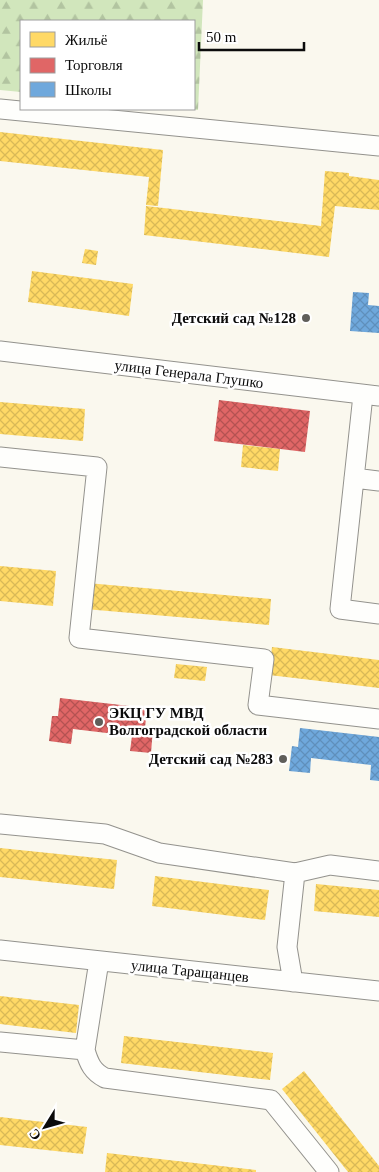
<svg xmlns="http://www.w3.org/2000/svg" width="379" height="1172" font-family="'Times New Roman',serif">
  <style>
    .forest { fill: url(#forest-firs) }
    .homes { fill: url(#homes-cross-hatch) }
    .shops { fill: url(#shops-cross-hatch) }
    .schools { fill: url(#schools-cross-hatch) }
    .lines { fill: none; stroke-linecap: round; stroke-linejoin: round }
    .minor-casing { stroke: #93928d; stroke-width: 21 }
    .minor { stroke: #fefefc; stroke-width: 19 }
    .poi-dot { fill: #5f5e5a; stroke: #fff; stroke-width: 2 }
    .labels { text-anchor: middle; stroke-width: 5; stroke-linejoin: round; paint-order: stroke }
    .poi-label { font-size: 15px; font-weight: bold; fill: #0b0b0b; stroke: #fff; text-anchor: end }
    .street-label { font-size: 15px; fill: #0b0b0b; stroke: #fff }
  </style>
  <defs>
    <pattern id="forest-firs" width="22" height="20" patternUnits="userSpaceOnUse" patternTransform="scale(1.25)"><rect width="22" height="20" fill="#d1e6bc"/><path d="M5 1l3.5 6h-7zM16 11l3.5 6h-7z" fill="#b2c4a0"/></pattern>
    <pattern id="homes-cross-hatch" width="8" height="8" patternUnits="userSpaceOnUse" patternTransform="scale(1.25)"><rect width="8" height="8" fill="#ffd966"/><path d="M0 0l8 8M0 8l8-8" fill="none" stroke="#d9b957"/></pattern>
    <pattern id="shops-cross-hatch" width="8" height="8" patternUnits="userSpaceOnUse" patternTransform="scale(1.25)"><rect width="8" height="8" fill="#e06666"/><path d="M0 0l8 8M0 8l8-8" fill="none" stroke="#b45252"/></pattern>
    <pattern id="schools-cross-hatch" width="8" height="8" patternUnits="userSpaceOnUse" patternTransform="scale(1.25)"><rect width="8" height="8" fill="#6fa8dc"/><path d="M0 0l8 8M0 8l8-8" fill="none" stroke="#5f8fbb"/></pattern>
  </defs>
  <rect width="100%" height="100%" fill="#faf8ee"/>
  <path class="forest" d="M 0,0 L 203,0 L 198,110 L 185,109 L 194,109 L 194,21 L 21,21 L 21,92 L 0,90 Z"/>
  <path class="homes" d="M 0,132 L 163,150 L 158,206 L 146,205 L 149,177 L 0,161 Z
    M 325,171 L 349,173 L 349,176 L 379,180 L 379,210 L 335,206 L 329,257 L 144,235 L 146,206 L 321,226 Z
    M 85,249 L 98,251 L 96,265 L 82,263 Z
    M 32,271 L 133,284 L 129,316 L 28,302 Z
    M 0,402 L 85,409 L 83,441 L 0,434 Z
    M 243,445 L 280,449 L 278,471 L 241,467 Z
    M 0,566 L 56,571 L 53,606 L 0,601 Z
    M 87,583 L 271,599 L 269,625 L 85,609 Z
    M 272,647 L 379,660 L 379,688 L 269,675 Z
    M 176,664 L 207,667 L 205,681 L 174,678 Z
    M 0,848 L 117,860 L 114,889 L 0,877 Z
    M 155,876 L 269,890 L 265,920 L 152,906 Z
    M 316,884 L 379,890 L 379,917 L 314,911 Z
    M 0,996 L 79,1005 L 76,1033 L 0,1024 Z
    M 124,1036 L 273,1053 L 270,1080 L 121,1063 Z
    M 304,1071 L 379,1166 L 379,1172 L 348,1172 L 282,1089 Z
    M 0,1117 L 87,1127 L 83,1154 L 0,1145 Z
    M 107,1153 L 256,1170 L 256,1172 L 105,1172 Z"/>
  <path class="shops" d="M 219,400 L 310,411 L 305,452 L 214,441 Z
    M 60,698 L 147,708 L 145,728 L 153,728 L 151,753 L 130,751 L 132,736 L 73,729 L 71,744 L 49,741 L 52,716 L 58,716 Z"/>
  <path class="schools" d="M 353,292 L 369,293 L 368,305 L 379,306 L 379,333 L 350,331 Z
    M 300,728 L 379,737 L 379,781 L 370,780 L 371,765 L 311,758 L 310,773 L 289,771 L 292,746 L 298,747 Z"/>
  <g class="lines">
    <defs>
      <path id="minor" d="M 0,109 L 379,146
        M 0,351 L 379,396
        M 363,395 L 340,609 L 379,614
        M 0,457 L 97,467 L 79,638 L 264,659 L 258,705 L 379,719
        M 354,478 L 379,481
        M 0,824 L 105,834 L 159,853 L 295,873 L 330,865 L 379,871
        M 0,950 L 379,991
        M 99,961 L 85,1050 C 89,1064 93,1072 105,1078 L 271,1100 L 329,1172
        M 293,982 L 287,947 L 295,873
        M 0,1042 L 85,1050"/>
    </defs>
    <use href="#minor" class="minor-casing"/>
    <use href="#minor" class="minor"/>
  </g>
  <g class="poi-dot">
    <circle cx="306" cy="318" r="5"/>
    <circle cx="99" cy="722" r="5"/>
    <circle cx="283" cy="759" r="5"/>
  </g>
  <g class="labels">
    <g class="poi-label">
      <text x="296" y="323">Детский сад №128</text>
      <text x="109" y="718" text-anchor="start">ЭКЦ ГУ МВД<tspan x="109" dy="17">Волгоградской области</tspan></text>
      <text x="273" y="764">Детский сад №283</text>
    </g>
    <g class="street-label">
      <text transform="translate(189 374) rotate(7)" y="5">улица Генерала Глушко</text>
      <text transform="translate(190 971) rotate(6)" y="5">улица Таращанцев</text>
    </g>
  </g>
  <rect x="20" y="20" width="175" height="90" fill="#ffffff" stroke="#9d9d9d"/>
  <rect x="30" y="32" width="25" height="15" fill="#ffd966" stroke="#9d9d9d"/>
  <text x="65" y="45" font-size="15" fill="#0b0b0b">Жильё</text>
  <rect x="30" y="58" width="25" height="15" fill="#e06666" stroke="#9d9d9d"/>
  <text x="65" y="70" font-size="15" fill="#0b0b0b">Торговля</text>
  <rect x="30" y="82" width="25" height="15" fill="#6fa8dc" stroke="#9d9d9d"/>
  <text x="65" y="95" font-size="15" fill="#0b0b0b">Школы</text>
  <g transform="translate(45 1127) rotate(233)" stroke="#ffffff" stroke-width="4" paint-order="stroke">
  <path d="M0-4L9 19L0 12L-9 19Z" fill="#0b0b0b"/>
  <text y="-8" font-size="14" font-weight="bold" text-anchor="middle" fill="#0b0b0b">С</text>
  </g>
  <path d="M199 42v8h105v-8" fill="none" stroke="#0b0b0b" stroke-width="2.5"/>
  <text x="206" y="42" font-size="15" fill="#0b0b0b" stroke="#ffffff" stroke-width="4" paint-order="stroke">50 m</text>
</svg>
